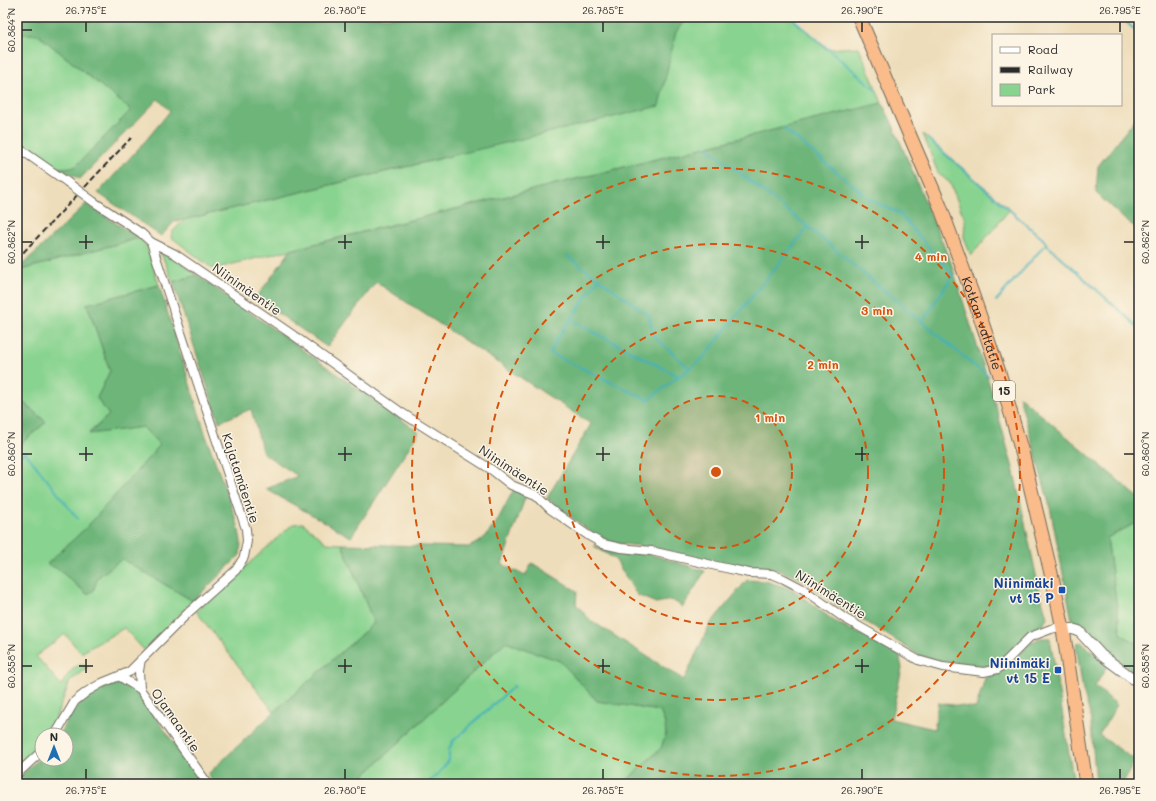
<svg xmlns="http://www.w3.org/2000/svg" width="1156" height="801" font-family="Mali,sans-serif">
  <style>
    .green { fill: #88d38f; stroke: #5a7f5d }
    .forest { fill: #6eb57a; stroke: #4c7052 }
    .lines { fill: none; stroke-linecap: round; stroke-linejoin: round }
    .stream { stroke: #42b2b9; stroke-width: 2 }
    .minor-casing { stroke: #6f695d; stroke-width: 10 }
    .tertiary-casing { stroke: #6f695d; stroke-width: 12 }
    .trunk-casing { stroke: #6f695d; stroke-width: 15 }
    .minor { stroke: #fff; stroke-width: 8 }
    .tertiary { stroke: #fff; stroke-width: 10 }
    .trunk { stroke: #f9bc8a; stroke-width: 13 }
    .rail { stroke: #2b2b2b; stroke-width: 2; stroke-dasharray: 6 3; stroke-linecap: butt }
    .minor-bridge-casing { stroke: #6f695d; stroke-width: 10; stroke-linecap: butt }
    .minor-bridge { stroke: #fff; stroke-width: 8 }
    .ticks { fill: none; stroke: #2b2b2b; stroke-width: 1.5 }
    .ring { fill: none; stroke: #d5540f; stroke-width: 2; stroke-dasharray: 7 5 }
    .transit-dot { fill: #1a4fb4; stroke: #fcf5e5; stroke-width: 1.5 }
    .labels { text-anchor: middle; stroke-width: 3; stroke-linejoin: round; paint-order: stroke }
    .shield { fill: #fcf5e5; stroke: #6a6863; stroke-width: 1 }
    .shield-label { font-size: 12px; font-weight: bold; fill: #2b2b2b }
    .street-label { font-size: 13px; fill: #2b2b2b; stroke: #fcf5e5 }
    .transit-label { font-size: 13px; font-weight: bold; fill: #164399; stroke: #fcf5e5; text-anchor: end }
    .centre { fill: #d5540f; stroke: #fcf5e5; stroke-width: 2 }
    .ring-label { font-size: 12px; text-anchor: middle; font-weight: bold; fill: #d5540f; stroke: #fcf5e5; stroke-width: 3; stroke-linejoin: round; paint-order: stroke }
    .neatline { fill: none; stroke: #2b2b2b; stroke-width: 1.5 }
    .ticks-label { font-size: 10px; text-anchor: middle; fill: #2b2b2b }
  </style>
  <rect width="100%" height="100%" fill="#fcf5e5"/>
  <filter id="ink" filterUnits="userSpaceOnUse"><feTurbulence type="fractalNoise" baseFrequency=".025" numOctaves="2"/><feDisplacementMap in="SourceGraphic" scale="8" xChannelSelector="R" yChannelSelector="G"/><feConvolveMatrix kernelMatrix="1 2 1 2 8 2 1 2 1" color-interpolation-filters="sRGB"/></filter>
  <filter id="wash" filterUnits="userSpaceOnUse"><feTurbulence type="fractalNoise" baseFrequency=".012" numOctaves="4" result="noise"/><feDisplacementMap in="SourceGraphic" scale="16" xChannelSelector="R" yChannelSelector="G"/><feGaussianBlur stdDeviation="0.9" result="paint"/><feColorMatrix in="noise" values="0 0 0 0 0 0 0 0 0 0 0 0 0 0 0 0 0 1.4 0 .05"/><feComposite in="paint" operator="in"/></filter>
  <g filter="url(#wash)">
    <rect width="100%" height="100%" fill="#eeddba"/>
    <path class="green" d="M 636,17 L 791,17 L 826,49 L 859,47 L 882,103 L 213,269 L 171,237 L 172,232 L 184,220 L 439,159 Z
      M 17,34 L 37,34 L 131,110 L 75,167 L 58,168 L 17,140 Z
      M 923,134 L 1010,209 L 971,256 L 964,237 L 965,220 L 950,183 L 938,173 Z
      M 139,238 L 147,247 L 159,285 L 87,304 L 110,371 L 97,398 L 109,415 L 89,433 L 143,427 L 160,445 L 87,527 L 47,564 L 58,569 L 87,594 L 93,591 L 98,577 L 122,559 L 193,601 L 144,650 L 124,628 L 81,653 L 65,634 L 36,656 L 61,685 C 67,677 76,658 88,668 L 70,681 L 49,735 L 42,735 L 42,744 L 17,767 L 17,447 L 46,422 L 17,397 L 17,271 Z
      M 160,251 L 165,251 L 197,275 L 173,282 Z
      M 1139,521 L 1139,643 L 1136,643 L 1121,635 L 1107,538 Z
      M 303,523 L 327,543 L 342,544 L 374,623 L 274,712 L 196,611 L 293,524 Z
      M 505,642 L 561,661 L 597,701 L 660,711 L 665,724 L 666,734 L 661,748 L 623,784 L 355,784 Z"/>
    <path class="forest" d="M 17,17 L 687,17 L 676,32 L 659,106 L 184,220 L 175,221 L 161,236 L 98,193 L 147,139 L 170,111 L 158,99 L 80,179 L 58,168 L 75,167 L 131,110 L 37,34 L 17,34 Z
      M 882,103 L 893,125 L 951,263 L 993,396 L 1014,472 L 1040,593 L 1047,617 L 1043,626 L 1027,636 L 996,666 L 977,667 L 938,660 L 920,656 L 878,629 L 845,610 L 801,579 L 776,569 L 723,564 L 650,547 L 614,543 L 593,534 L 547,498 L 591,424 L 376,282 L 327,347 L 256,298 L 291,250 Z
      M 1139,103 L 1139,230 L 1124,219 L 1096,193 L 1098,166 L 1137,117 Z
      M 86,204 L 139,238 L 17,271 L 17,270 Z
      M 197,275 L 419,432 L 351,537 L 266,489 L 298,476 L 263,453 L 251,409 L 219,422 L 173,282 Z
      M 159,285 L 206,436 L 238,525 L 241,541 L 240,555 L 193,601 L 122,559 L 98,577 L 93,591 L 87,594 L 58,569 L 47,564 L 87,527 L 160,445 L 143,427 L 89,434 L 109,415 L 97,398 L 110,371 L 87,304 Z
      M 1019,396 L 1139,498 L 1139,521 L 1107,538 L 1121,634 L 1136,643 L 1139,643 L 1139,677 L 1106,653 L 1086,627 L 1076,624 L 1072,620 L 1050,507 Z
      M 17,397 L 46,422 L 17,447 Z
      M 514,489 L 526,495 L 502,564 L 525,576 L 532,563 L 577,591 L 576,604 L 590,620 L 684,680 L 710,624 L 747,580 L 765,581 L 792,589 L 834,621 L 899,654 L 902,668 L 891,719 L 934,729 L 938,703 L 976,708 L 985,678 L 1002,672 L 1030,643 L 1040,638 L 1050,638 L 1074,784 L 623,784 L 661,748 L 666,734 L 665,723 L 660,711 L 597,701 L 560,661 L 505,642 L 355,784 L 215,784 L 208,774 L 274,712 L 374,623 L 342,544 L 469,547 L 482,540 L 495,525 Z
      M 594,546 L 617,552 L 649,554 L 705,571 L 683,607 L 672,600 L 656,603 L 637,595 L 615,559 Z
      M 1081,642 L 1108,665 L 1095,686 L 1117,705 L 1099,735 L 1135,760 L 1123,783 L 1124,784 L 1096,784 L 1090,714 L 1083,691 L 1076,644 Z
      M 116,683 L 137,691 L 203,784 L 20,784 L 17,779 L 42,756 L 42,759 L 66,759 L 66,735 L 59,735 C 66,721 77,703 90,695 C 98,690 108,687 116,683 Z"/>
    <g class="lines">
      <path class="stream" d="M 791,17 L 876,90
        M 1121,17 L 1139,34
        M 783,128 L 871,200 L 899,213 L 953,275 L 922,322
        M 928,139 L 1043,239 L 1048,246 L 1139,328
        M 707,147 L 808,227 L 976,367 L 989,376
        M 567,256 L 649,315 L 653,335 L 689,368
        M 599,279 L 557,339 L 550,353 L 648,400 L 703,358 L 808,227
        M 996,301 L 1044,246 L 1048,246
        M 571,320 L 678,376
        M 17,458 L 25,452 L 78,519
        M 427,784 L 441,771 L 449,760 L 449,749 L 453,741 L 514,686"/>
    </g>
  </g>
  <g filter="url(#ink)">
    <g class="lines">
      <defs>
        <path id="minor" d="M 17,147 L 67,182
          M 94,202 L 141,233 L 151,242 L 175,254 L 293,335 L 402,413 L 492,470 L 511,485 L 536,495 L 550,509 L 589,536 L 603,544 L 621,548 L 651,551 L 721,567 L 749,573 L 772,574 L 784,579 L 803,589 L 844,618 L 918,660 L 943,667 L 984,672 L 998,669 L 1030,637 L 1051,629 L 1063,626
          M 119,676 L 140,689 L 208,784
          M 140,689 L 139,671 L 141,659
          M 55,735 L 75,701 L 88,691 L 102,683 L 129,672 L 189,612 L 236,570 L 244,557 L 247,541 L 246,529 L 151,242
          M 17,774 L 42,751"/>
        <path id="tertiary" d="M 1063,629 L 1072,629 L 1079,631 L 1101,655 L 1139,683"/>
        <g id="trunk">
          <path id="s1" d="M 859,17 L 940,206 L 973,296 L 999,372 L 1023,456 L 1055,590 L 1063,629 L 1086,784"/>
        </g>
      </defs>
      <use href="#minor" class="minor-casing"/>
      <use href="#tertiary" class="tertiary-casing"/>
      <use href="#trunk" class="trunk-casing"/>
      <use href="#minor" class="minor"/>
      <use href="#tertiary" class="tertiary"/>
      <use href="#trunk" class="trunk"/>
      <path class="rail" d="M 17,259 L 131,138"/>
      <defs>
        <path id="minor-bridge" d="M 67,182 L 94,202"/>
      </defs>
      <use href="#minor-bridge" class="minor-bridge-casing"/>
      <use href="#minor-bridge" class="minor-bridge"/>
    </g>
  </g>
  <path class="ticks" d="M 86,22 L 86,32M 345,22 L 345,32M 603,22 L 603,32M 862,22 L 862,32M 1120,22 L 1120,32M 22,30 L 32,30M 86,235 L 86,249M 345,235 L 345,249M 603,235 L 603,249M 862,235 L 862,249M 22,242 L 32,242M 79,242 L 93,242M 338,242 L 352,242M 596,242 L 610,242M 855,242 L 869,242M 1124,242 L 1134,242M 86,447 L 86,461M 345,447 L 345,461M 603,447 L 603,461M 862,447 L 862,461M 22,454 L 32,454M 79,454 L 93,454M 338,454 L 352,454M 596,454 L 610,454M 855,454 L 869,454M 1124,454 L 1134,454M 86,659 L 86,673M 345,659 L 345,673M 603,659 L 603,673M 862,659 L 862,673M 22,666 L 32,666M 79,666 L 93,666M 338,666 L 352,666M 596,666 L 610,666M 855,666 L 869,666M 1124,666 L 1134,666M 86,769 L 86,779M 345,769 L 345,779M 603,769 L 603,779M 862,769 L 862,779M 1120,769 L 1120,779"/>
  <circle cx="716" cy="472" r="76" fill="#d5540f" fill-opacity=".12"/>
  <g class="ring">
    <circle cx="716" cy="472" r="76"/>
    <circle cx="716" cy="472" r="152"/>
    <circle cx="716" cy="472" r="228"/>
    <circle cx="716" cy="472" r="304"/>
  </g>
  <g class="transit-dot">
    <rect x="1058" y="586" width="8" height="8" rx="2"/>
    <rect x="1054" y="666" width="8" height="8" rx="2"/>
  </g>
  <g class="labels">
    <rect class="shield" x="993" y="381" width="22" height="20" rx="3"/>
    <g class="shield-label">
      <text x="1004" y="395">15</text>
    </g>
    <g class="street-label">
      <text transform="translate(247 289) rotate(35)" y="5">Niinimäentie</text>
      <text dy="5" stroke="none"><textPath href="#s1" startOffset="330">Kotkan valtatie</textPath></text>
      <text transform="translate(514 470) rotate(33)" y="5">Niinimäentie</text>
      <text transform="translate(241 478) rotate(72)" y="5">Kajatamäentie</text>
      <text transform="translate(831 594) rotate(32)" y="5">Niinimäentie</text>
      <text transform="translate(176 720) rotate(55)" y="5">Ojamaantie</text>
    </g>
    <g class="transit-label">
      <text x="1054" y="588">Niinimäki<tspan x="1054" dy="15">vt 15 P</tspan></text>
      <text x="1050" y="668">Niinimäki<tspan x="1050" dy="15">vt 15 E</tspan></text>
    </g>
  </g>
  <circle cx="716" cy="472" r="6" class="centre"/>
  <g class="ring-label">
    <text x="931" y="261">4 min</text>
    <text x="877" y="315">3 min</text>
    <text x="823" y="369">2 min</text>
    <text x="770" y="422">1 min</text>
  </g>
  <rect width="1156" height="801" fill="none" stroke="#fcf5e5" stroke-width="44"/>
  <rect x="992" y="34" width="130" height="72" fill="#fcf5e5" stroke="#a8a49b"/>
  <rect x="1000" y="47" width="20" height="6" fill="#ffffff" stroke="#a8a49b"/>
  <text x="1028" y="54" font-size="12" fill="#2b2b2b">Road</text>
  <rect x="1000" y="67" width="20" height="6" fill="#2b2b2b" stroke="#a8a49b"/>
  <text x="1028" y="74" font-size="12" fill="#2b2b2b">Railway</text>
  <rect x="1000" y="84" width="20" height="12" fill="#88d38f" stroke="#a8a49b"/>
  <text x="1028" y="94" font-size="12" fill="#2b2b2b">Park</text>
  <g transform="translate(54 747)"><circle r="19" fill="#fcf5e5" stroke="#a8a49b"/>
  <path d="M0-3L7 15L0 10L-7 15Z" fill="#1f6fb2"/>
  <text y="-6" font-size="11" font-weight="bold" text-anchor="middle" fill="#2b2b2b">N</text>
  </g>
  <rect x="22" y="22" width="1112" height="757" class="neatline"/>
  <g class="ticks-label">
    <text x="86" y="14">26.775°E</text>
    <text x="345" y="14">26.780°E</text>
    <text x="603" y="14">26.785°E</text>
    <text x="862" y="14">26.790°E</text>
    <text x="1120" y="14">26.795°E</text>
    <text transform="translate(11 30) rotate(-90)" y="4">60.864°N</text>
    <text transform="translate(11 242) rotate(-90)" y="4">60.862°N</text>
    <text transform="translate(1145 242) rotate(-90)" y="4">60.862°N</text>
    <text transform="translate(11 454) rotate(-90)" y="4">60.860°N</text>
    <text transform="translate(1145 454) rotate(-90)" y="4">60.860°N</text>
    <text transform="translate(11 666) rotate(-90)" y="4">60.858°N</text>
    <text transform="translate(1145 666) rotate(-90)" y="4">60.858°N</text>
    <text x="86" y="794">26.775°E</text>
    <text x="345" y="794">26.780°E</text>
    <text x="603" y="794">26.785°E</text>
    <text x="862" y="794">26.790°E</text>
    <text x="1120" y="794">26.795°E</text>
  </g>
</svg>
